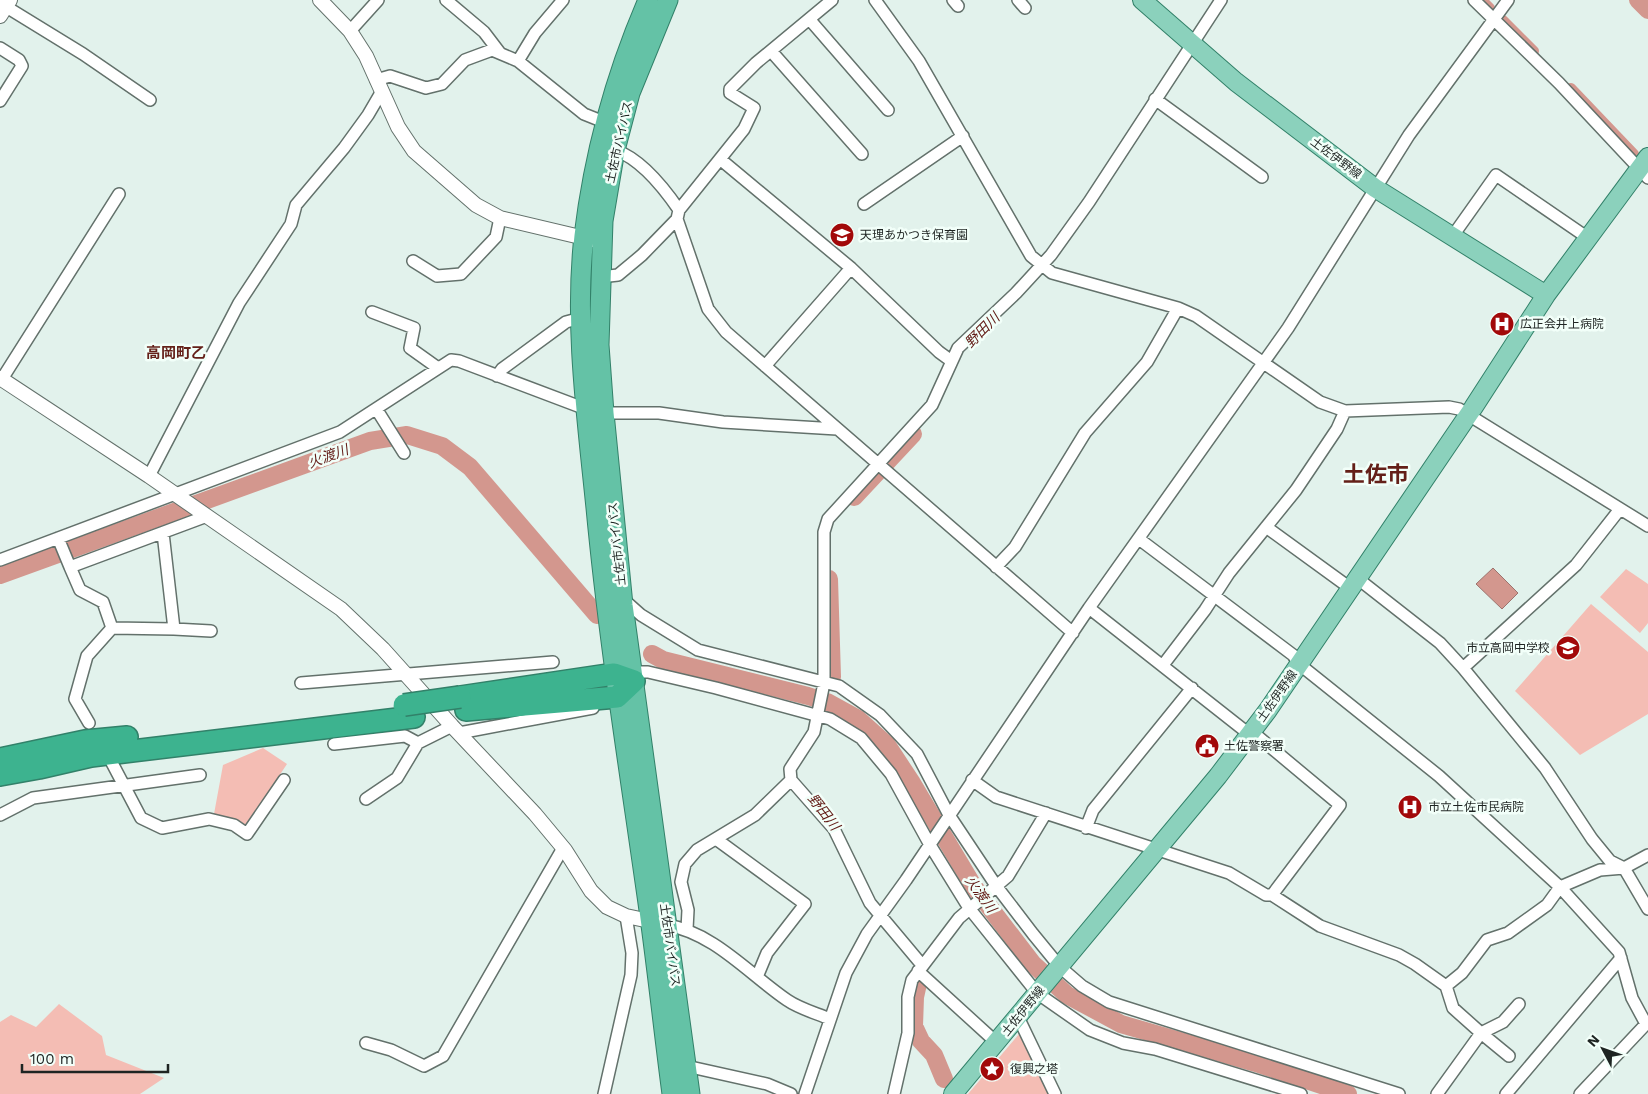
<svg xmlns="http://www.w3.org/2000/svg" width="1648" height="1094" font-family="'Work Sans','Noto Sans JP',sans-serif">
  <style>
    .green { fill: #f4bdb4 }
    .water { fill: #d3978e; stroke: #9d746e }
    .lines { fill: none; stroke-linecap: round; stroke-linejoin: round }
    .canal { stroke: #d3978e; stroke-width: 10 }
    .river { stroke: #d3978e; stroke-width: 18 }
    .minor-casing { stroke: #63716b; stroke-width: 14 }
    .tertiary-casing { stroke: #63716b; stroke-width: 16 }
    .primary-casing { stroke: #328169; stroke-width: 20 }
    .trunk-casing { stroke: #328169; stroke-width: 21 }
    .motorway-casing { stroke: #328169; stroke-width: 24 }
    .minor { stroke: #fff; stroke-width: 11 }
    .tertiary { stroke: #fff; stroke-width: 14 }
    .primary { stroke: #8bd1bc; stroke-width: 18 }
    .trunk { stroke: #64c2a6; stroke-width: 19 }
    .motorway { stroke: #3db38f; stroke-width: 21 }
    .motorway-bridge-casing { stroke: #328169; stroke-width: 24; stroke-linecap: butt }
    .motorway-bridge { stroke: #3db38f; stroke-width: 21 }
    .labels { text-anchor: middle; stroke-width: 5; stroke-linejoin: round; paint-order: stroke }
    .street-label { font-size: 12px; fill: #1e2422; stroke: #f2fff9 }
    .poi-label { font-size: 12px; fill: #1e2422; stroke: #f2fff9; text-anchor: start }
    .water-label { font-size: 14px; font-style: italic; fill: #601813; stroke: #f2fff9 }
    .quarter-label { font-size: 15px; font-weight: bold; fill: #642019; stroke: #f2fff9 }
    .town-label { font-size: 22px; font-weight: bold; fill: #642019; stroke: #f2fff9 }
  </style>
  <rect width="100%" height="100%" fill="#e2f2ec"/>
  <path class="green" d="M 1626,569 L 1648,584 L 1648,623 L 1640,633 L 1600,597 Z
    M 1591,604 L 1648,652 L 1648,714 L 1580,755 L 1515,691 Z
    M 263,748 L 287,764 L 245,827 L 214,814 L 223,765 Z
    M 59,1004 L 102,1036 L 106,1055 L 164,1078 L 140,1094 L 0,1094 L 0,1022 L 11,1015 L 36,1027 Z
    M 1019,1034 L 1052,1094 L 968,1094 Z"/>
  <path class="water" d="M 1493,568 L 1518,593 L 1502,609 L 1476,584 Z"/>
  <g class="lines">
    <path class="canal" d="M 1482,0 L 1490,8
      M 1503,20 L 1534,51
      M 1571,88 L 1634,154"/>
    <path class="river" d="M 1638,0 L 1648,10
      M 854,497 L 913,434
      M 0,575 L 370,441 L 407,435 L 442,446 L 470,467 L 597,615
      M 829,579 L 832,677
      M 652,654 L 663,660 L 808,696 L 827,702 L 858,719 L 887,745 L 912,783 L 974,887 L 1033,964 L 1067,995 L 1121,1024 L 1256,1063 L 1348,1094
      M 919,979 L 915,997 L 914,1026 L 921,1041 L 934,1055 L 944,1079"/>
    <defs>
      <path id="minor" d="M 446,0 L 484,32 L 500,53
        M 832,0 L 756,63 L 730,89 L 730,93 L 754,108 L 744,129 L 679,210 L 677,219 L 708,309 L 726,332 L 1073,633
        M 875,0 L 919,61 L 1031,256 L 1052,273 L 1178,308 L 1196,316 L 1320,402 L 1345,411 L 1449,407 L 1459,409 L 1648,526
        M 953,0 L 958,6
        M 1018,0 L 1025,8
        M 1474,0 L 1559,83 L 1648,178
        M 0,3 L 83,54 L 150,100
        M 810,20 L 888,110
        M 350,31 L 378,0
        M 0,48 L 19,60 L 22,66 L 0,101
        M 771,51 L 862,154
        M 518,61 L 535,33 L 563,0
        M 376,80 L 390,76 L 426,88 L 442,84 L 465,60 L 492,50 L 518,61 L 584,114 L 604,122
        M 1155,99 L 1262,177
        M 615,150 C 641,159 664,188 679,210
        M 720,159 L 851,268
        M 864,204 L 963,136
        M 1452,237 L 1496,175 L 1588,238
        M 413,261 L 437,276 L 461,274 L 496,237 L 500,218
        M 600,277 L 618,275 L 642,255 L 677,219
        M 372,312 L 414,328 L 410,348 L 438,368
        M 765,366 L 851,268 L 939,352 L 950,360
        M 497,376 L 502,369 L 566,322 L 581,318
        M 2,379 L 119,194
        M 377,410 L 404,453
        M 149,476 L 239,303 L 291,224 L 296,205 L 344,148 L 368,115 L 382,91
        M 1266,527 L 1350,588
        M 58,538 L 70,567 L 207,516
        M 1139,539 L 1293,655 L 1299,664 L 1439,776 L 1560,887 L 1619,952 L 1632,998 L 1646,1024 L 1580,1094
        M 0,560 L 340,432 L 451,360 L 459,361 L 586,409 L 604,413 L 659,413 L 723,422 L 837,429
        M 70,567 L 80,590 L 103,602 L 112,628 L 174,629 L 163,533
        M 996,567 L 1015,547 L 1085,433 L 1147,362 L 1178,308
        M 1357,578 L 1440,643 L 1463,668 L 1545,768 L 1592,839 L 1610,861 L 1624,868 L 1648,909
        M 623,599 L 641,615 L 698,650 L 839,686 L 880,715 L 917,754 L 949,815 L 997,887 L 1033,934 L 1060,967 L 1082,986 L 1109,1002 L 1399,1094
        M 1089,608 L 1249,734 L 1256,735 L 1340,805 L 1272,895
        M 174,629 L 211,631
        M 1163,665 L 1205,610 L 1229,573 L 1296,490 L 1337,429 L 1345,411
        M 1463,668 L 1576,565 L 1620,509
        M 633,672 L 648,672 L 716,688 L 830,719 L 861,738 L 891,774 L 930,845 L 969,908 L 1037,993 L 1090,1030 L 1123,1043 L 1155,1049 L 1301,1094
        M 301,683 L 553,662
        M 89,723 L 75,699 L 87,656 L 112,628
        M 459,733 L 593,708
        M 334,744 L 405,736 L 418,743 L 452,726
        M 111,761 L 141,818 L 162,828 L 209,819 L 234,825 L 247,834 L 284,780
        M 972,780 L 996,797 L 1229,873 L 1266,895 L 1272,895 L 1320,926 L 1399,955 L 1415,964 L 1446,986 L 1453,1008 L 1481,1033 L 1437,1094
        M 366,799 L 397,778 L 418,743
        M 0,815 L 33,798 L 200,775
        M 1086,828 L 1093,810 L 1192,688
        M 716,839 L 805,904 L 767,953 L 757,977
        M 667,925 C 714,933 749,974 787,1000 C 800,1009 816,1013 830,1019
        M 687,929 L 688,910 L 681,882 L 685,864 L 697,850 L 755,815 L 791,780
        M 922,965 L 870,903 L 834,829 L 791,780 L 790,769 L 814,732 L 824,683 L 824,532 L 828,519 L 932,405 L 958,348 L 1016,293 L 1051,255 L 1089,202 L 1221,0
        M 918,971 L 997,1043
        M 1446,986 L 1462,973 L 1487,940 L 1508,933 L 1547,905 L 1560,887 L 1600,870 L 1624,868 L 1648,855
        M 1018,1017 L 1055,1094
        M 366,1043 L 391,1050 L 424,1066 L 443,1056 L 563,848
        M 1509,1056 L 1481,1033 L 1503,1022 L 1519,1004
        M 686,1066 L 767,1084 L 791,1094
        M 604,1094 L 631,975 L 632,953 L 626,916
        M 805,1094 L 846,973 L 867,934 L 906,880 L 1089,608 L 1288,328 L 1409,135 L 1508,0
        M 894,1094 L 908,1033 L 908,997 L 912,980 L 959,918 L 1008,876 L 1046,813
        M 1506,1094 L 1621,958"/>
      <path id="tertiary" d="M 320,0 L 350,31 L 366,56 L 398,127 L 414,151 L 476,205 L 500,218 L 593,240
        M 0,16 L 10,0
        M 0,378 L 149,476 L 341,609 L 383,649 L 452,726 L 535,814 L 565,850 L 591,891 L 607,907 L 626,916 L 659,923"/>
      <path id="primary" d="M 1142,0 L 1236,82 L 1375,188 L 1546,295
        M 953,1094 L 1218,776 L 1268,710 L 1473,408 L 1546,295 L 1648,157"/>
      <path id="trunk" d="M 648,0 C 615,76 594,153 584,236 C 574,326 587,418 596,508 C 608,636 628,762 646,889 C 656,957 663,1026 672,1094
        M 668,0 L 630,93 L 615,150 L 603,221 L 599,345 L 604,413 L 623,605 L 690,1094"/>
      <path id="motorway" d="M 460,697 L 614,674 L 634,681 L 617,697 L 466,710
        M 0,759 L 85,741 L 127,737
        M 0,775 L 39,768 L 91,756 L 414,717"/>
    </defs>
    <use href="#minor" class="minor-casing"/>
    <use href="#tertiary" class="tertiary-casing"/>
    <use href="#primary" class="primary-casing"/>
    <use href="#trunk" class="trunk-casing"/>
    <use href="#motorway" class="motorway-casing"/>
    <use href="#minor" class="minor"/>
    <use href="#tertiary" class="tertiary"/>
    <use href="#primary" class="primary"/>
    <use href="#trunk" class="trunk"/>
    <use href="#motorway" class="motorway"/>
    <defs>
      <path id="motorway-bridge" d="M 404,705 L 460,697"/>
    </defs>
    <use href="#motorway-bridge" class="motorway-bridge-casing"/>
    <use href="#motorway-bridge" class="motorway-bridge"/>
  </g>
  <defs>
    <symbol id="school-disc" viewBox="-11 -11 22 22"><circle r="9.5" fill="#a2090a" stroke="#f2fff9"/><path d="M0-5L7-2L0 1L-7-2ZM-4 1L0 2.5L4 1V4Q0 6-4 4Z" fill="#fff"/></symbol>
    <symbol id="hospital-disc" viewBox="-11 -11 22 22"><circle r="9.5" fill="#a2090a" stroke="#f2fff9"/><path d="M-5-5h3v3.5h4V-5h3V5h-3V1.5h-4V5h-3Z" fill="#fff"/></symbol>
    <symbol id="civic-disc" viewBox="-11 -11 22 22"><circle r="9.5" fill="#a2090a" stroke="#f2fff9"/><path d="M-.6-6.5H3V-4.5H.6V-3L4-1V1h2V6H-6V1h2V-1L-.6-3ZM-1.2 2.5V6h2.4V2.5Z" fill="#fff"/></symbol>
    <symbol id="sight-disc" viewBox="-11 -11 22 22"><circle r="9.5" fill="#a2090a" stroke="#f2fff9"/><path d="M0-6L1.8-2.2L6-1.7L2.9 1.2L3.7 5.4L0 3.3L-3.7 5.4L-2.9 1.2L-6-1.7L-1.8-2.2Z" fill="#fff"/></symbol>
  </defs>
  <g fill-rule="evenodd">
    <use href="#school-disc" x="828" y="221" width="28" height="28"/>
    <use href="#hospital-disc" x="1488" y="310" width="28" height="28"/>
    <use href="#school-disc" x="1554" y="634" width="28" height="28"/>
    <use href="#civic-disc" x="1193" y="732" width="28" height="28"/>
    <use href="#hospital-disc" x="1396" y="793" width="28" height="28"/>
    <use href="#sight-disc" x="978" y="1055" width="28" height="28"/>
  </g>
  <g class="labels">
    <g class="street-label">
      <text transform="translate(619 142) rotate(-77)" y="4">土佐市バイパス</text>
      <text transform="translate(1336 158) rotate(37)" y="4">土佐伊野線</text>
      <text transform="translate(617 544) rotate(-96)" y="4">土佐市バイパス</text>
      <text transform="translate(1277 696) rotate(-55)" y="4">土佐伊野線</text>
      <text transform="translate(670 945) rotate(82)" y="4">土佐市バイパス</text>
      <text transform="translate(1023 1011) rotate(-51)" y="4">土佐伊野線</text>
    </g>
    <g class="poi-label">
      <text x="860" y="239">天理あかつき保育園</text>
      <text x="1520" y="328">広正会井上病院</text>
      <text x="1550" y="652" text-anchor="end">市立高岡中学校</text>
      <text x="1224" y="750">土佐警察署</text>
      <text x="1428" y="811">市立土佐市民病院</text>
      <text x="1010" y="1073">復興之塔</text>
    </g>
    <g class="water-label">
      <text transform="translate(982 330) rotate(-45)" y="5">野田川</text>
      <text transform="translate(328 456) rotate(-20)" y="5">火渡川</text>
      <text transform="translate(824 812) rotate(52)" y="5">野田川</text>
      <text transform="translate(981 894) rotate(54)" y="5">火渡川</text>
    </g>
    <g class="quarter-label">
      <text x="176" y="358">高岡町乙</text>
    </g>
    <g class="town-label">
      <text x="1376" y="482">土佐市</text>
    </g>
  </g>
  <g transform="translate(1603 1049) rotate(311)" stroke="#f2fff9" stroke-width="4" paint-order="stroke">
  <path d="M0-4L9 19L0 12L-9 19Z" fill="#1e2422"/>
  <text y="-8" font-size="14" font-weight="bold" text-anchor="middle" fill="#1e2422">N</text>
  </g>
  <path d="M22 1064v8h146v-8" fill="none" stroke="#1e2422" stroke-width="2.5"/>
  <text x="30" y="1064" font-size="15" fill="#1e2422" stroke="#f2fff9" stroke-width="4" paint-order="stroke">100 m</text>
</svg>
